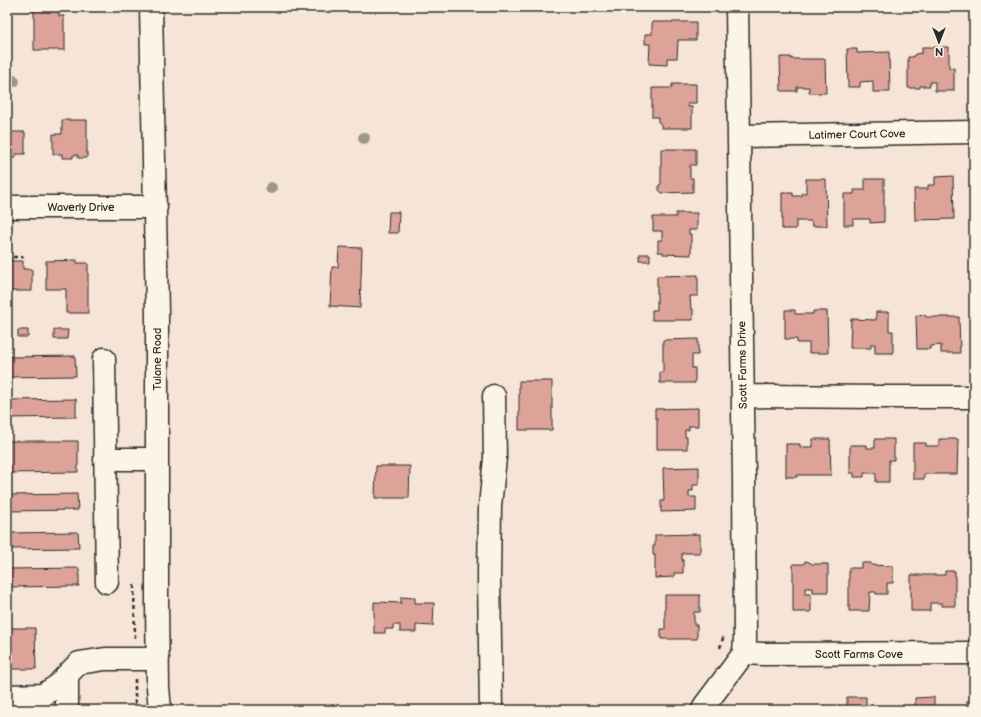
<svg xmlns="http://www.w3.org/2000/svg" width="981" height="717" font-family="'Balsamiq Sans',sans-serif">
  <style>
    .building { fill: #dda399; stroke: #2b2b2b }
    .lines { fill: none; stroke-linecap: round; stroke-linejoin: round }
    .minor-casing { stroke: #2b2b2b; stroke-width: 25 }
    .path { stroke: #2b2b2b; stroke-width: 2.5; stroke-dasharray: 4 3; stroke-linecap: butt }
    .minor { stroke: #fcf5e5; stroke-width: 22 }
    .tree { fill: #9c9786 }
    .labels { text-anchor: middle; stroke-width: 3.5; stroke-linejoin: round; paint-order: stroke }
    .street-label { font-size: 11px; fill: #2b2b2b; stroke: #fcf5e5 }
  </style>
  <rect width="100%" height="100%" fill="#f6e5d6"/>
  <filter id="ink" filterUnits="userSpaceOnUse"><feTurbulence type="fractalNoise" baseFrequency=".025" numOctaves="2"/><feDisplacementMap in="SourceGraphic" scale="8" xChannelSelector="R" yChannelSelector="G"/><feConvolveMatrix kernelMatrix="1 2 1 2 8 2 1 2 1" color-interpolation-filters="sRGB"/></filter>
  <g filter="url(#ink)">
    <path class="building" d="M 34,7 L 59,7 L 59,16 L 64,16 L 64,32 L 65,32 L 65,50 L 34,50 Z
      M 652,22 L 696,22 L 696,40 L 678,40 L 677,58 L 667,58 L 667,65 L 649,64 L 650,44 L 645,44 L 645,34 L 652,34 Z
      M 922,47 L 949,47 L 949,68 L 954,68 L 954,91 L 935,91 L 935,82 L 930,82 L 930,86 L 920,86 L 920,88 L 908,88 L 908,57 L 913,57 L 915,54 L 922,53 Z
      M 847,49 L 857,49 L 857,53 L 889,52 L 890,92 L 873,92 L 873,81 L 860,82 L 860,87 L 848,87 Z
      M 780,57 L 791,57 L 791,59 L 825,59 L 826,93 L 809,93 L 809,87 L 797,87 L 797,91 L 781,91 Z
      M 672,84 L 696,84 L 696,103 L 688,103 L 688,107 L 692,107 L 692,128 L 661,128 L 661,124 L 658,122 L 658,117 L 652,117 L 652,88 L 672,88 Z
      M 62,120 L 87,120 L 87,158 L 78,158 L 78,155 L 73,155 L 73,158 L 62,158 L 62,154 L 53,154 L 53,134 L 62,134 Z
      M 7,132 L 25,132 L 25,154 L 16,154 L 16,158 L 7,158 Z
      M 661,149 L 696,149 L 696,165 L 690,165 L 690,178 L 693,178 L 693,192 L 662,193 L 659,190 L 659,185 L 661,184 Z
      M 953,176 L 954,219 L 915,220 L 914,189 L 928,189 L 928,185 L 935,185 L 935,177 Z
      M 806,179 L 826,179 L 827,226 L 812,226 L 811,221 L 796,221 L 796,229 L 782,229 L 782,193 L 793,193 L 793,196 L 802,196 L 802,193 L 806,193 Z
      M 865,179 L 884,179 L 884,222 L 870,223 L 870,219 L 853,219 L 853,225 L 844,225 L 844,194 L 854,194 L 854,190 L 865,190 Z
      M 970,180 L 974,180 L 974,216 L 970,216 Z
      M 389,212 L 399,212 L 398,233 L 388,233 Z
      M 676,213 L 697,213 L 697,230 L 689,230 L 689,234 L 691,234 L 691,255 L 663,254 L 663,252 L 658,252 L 658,240 L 662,240 L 662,231 L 653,231 L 653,217 L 676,217 Z
      M 339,247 L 362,248 L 360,308 L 330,306 L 332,267 L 338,267 Z
      M 640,254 L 650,254 L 650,261 L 640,261 Z
      M 77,260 L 77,263 L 88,263 L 88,313 L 66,313 L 66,289 L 46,289 L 46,261 Z
      M 7,261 L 23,261 L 23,269 L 32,269 L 32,291 L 7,291 Z
      M 698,275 L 698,296 L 690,296 L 691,309 L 693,309 L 693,320 L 652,320 L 652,310 L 657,310 L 657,276 Z
      M 785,310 L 795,310 L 795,314 L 813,314 L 813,311 L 827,311 L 828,353 L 809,353 L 809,343 L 797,343 L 797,339 L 785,339 Z
      M 876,312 L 889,312 L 889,331 L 893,331 L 893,353 L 875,353 L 875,344 L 871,344 L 871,348 L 850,348 L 851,319 L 876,320 Z
      M 925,315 L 926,317 L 959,317 L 960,353 L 941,353 L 941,345 L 930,346 L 930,349 L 917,349 L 916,316 Z
      M 18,330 L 28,330 L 28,337 L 18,337 Z
      M 54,330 L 68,330 L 67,339 L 54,339 Z
      M 698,339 L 698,355 L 692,355 L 692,368 L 695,368 L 695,383 L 660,383 L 660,372 L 663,372 L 663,340 Z
      M 75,356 L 76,376 L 7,377 L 7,357 Z
      M 519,381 L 552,381 L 552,430 L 519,430 Z
      M 76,399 L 76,417 L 7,418 L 7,400 Z
      M 698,408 L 698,426 L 689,426 L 689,430 L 685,430 L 685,437 L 687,437 L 687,449 L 657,449 L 657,418 L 655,418 L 655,409 Z
      M 813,439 L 830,439 L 831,475 L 797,475 L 797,477 L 786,477 L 786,444 L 800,444 L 800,447 L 813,447 Z
      M 875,439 L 894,439 L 894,460 L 889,460 L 889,482 L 876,482 L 876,473 L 864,473 L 864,477 L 854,477 L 854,473 L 850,473 L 850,445 L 867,445 L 867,448 L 875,448 Z
      M 939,439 L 958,439 L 957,474 L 924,474 L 924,479 L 913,479 L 913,443 L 926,443 L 926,446 L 939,446 Z
      M 7,441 L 78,441 L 78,472 L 7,473 Z
      M 376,466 L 410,466 L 409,498 L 375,498 Z
      M 699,467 L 699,485 L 693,485 L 693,491 L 689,491 L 689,497 L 696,497 L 696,511 L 661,512 L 661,501 L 664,501 L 663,468 Z
      M 77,494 L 78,510 L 7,511 L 7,495 Z
      M 78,532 L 79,548 L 7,549 L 7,533 Z
      M 700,534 L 700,553 L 682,553 L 682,560 L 683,560 L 683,573 L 674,573 L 674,577 L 655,578 L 655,555 L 653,555 L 653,546 L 655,546 L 655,535 Z
      M 805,561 L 809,562 L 812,564 L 828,564 L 828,592 L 813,592 L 813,588 L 805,588 L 805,594 L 811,594 L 811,612 L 793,612 L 793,564 L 804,564 Z
      M 861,563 L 871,563 L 871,565 L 893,566 L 893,583 L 887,583 L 887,594 L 876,594 L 876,592 L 870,592 L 869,611 L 849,611 L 849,568 L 861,568 Z
      M 79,568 L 79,586 L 7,587 L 7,569 Z
      M 945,571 L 955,571 L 955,606 L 942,606 L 942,603 L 930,603 L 930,611 L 911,611 L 911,575 L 945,575 Z
      M 665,595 L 700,595 L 700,612 L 694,612 L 694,625 L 697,625 L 697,639 L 661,639 L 661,629 L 665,629 Z
      M 401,597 L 415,598 L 415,603 L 434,603 L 433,626 L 416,625 L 416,632 L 400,632 L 400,625 L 393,625 L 393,629 L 385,629 L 385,633 L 374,633 L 374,602 L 401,603 Z
      M 7,628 L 35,628 L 36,669 L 7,669 Z
      M 847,697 L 866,697 L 866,710 L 847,710 Z
      M 934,697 L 934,710 L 915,710 L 915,698 Z
      M 967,701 L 974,701 L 974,710 L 967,710 Z"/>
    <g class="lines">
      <defs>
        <path id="minor" d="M 151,7 L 157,314 L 157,603 L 158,687 L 160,710
          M 740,136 L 974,132
          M 7,207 L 156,207
          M 104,359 L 107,582
          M 743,396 L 884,397 L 974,397
          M 105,459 L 157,459
          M 744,653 L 763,654 L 974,653
          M 7,696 L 43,695 L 57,686 L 67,675 L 79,663 L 105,659 L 158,659
          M 67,710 L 67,675
          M 491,710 L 489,576 L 490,506 L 495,458 L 494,396
          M 703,710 L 705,705 L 744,653 L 745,638 L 744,475 L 737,7"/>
      </defs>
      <use href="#minor" class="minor-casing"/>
      <path class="path" d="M 10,261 L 10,257 L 27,257
        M 134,585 L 135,640
        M 720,648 L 724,635
        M 135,679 L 135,710"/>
      <use href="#minor" class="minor"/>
    </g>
    <g class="tree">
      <circle cx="14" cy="81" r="6"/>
      <circle cx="364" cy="138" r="6"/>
      <circle cx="271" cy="188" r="6"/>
    </g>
  </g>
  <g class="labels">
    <g class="street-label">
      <text transform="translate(857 134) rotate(-1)" y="4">Latimer Court Cove</text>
      <text x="81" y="211">Waverly Drive</text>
      <text transform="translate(157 359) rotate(-90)" y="4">Tulane Road</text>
      <text transform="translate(742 365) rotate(-91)" y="4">Scott Farms Drive</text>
      <text x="859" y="658">Scott Farms Cove</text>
    </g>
  </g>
  <rect width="981" height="717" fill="none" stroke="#fcf5e5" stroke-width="24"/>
  <rect x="12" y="12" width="957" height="693" fill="none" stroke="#2b2b2b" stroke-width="1.5" filter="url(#ink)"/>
  <g transform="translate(939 42) rotate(180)" stroke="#fcf5e5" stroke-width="3" paint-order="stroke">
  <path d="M0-3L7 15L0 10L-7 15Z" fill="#2b2b2b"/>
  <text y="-6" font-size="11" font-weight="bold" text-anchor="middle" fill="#2b2b2b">N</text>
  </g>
</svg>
